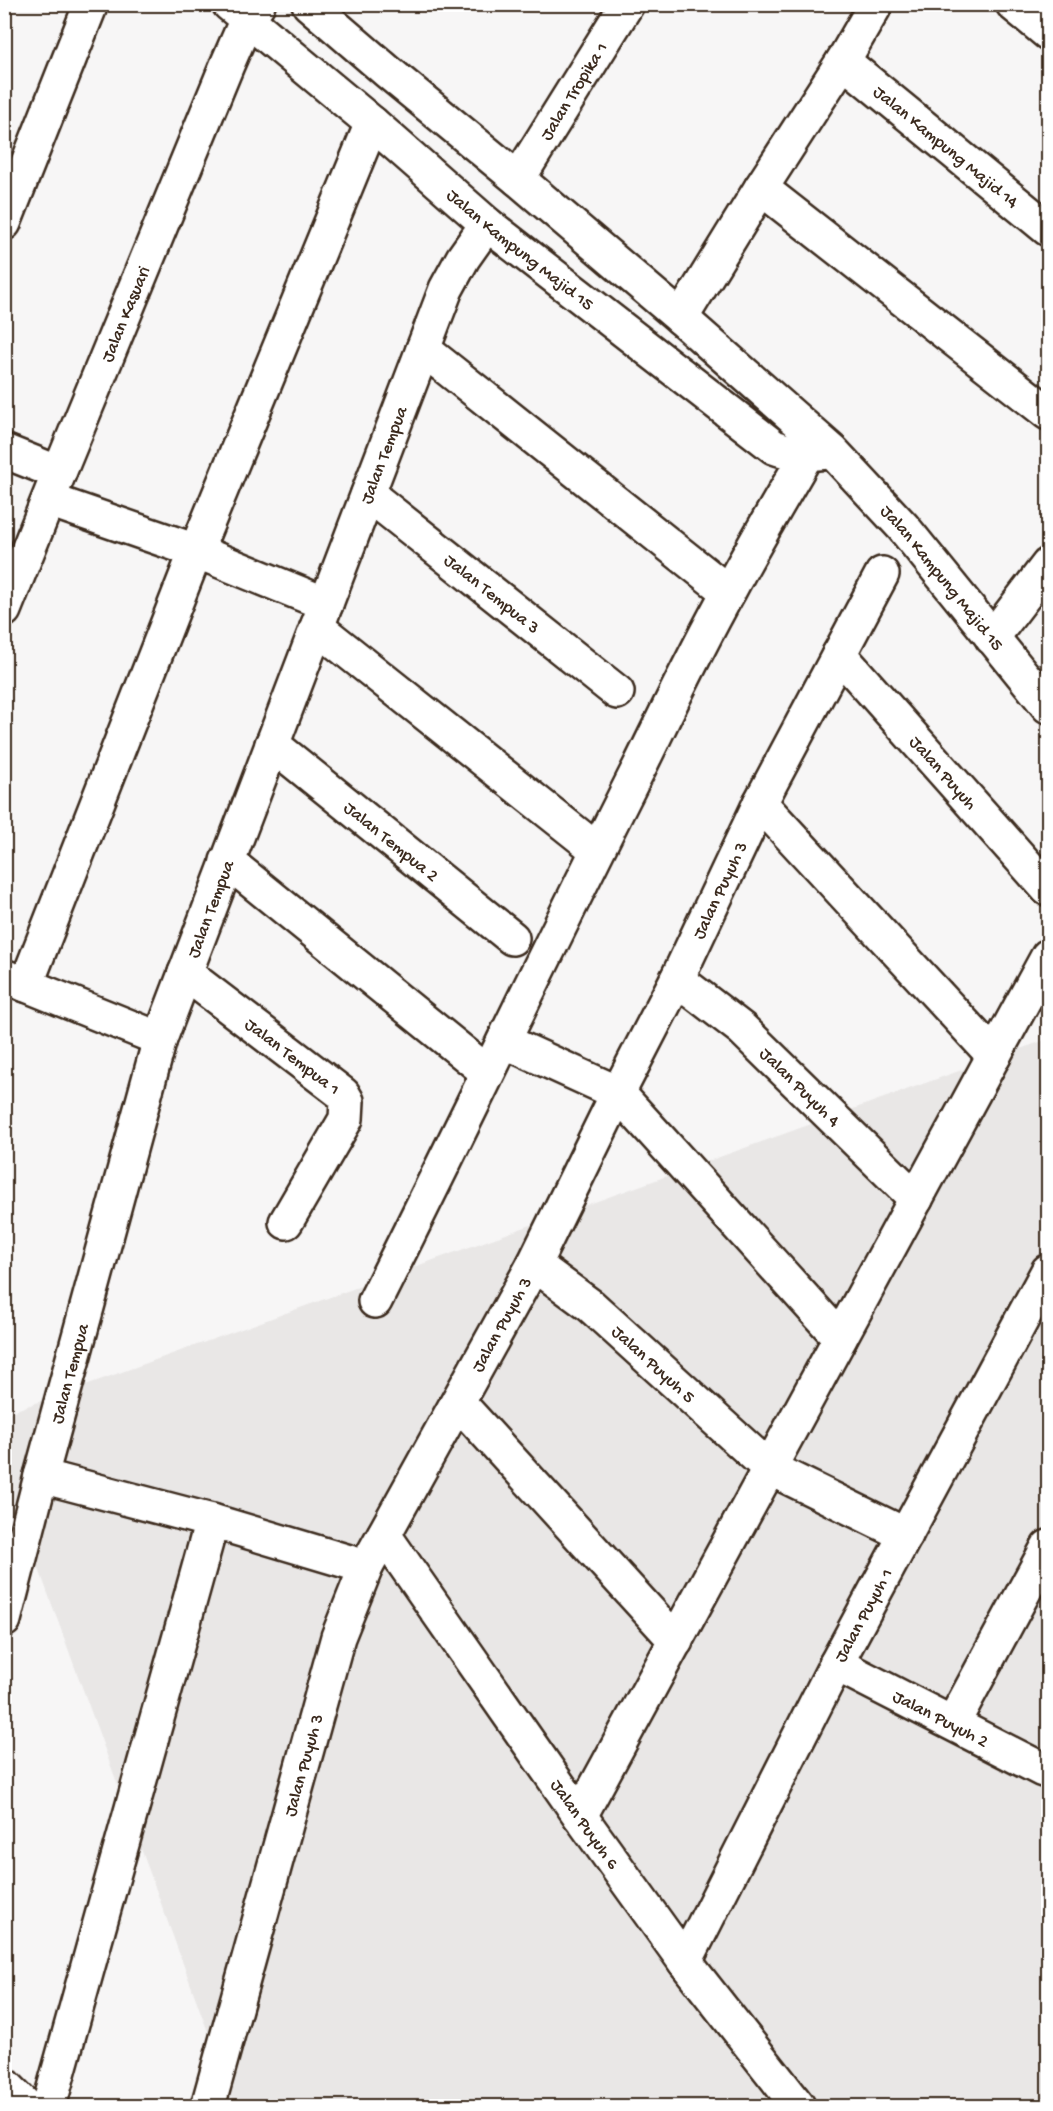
<svg xmlns="http://www.w3.org/2000/svg" width="1053" height="2111" font-family="'Gochi Hand',sans-serif">
  <style>
    .built { fill: #e9e7e6 }
    .lines { fill: none; stroke-linecap: round; stroke-linejoin: round }
    .minor-casing { stroke: #3b2a1e; stroke-width: 38 }
    .minor { stroke: #fff; stroke-width: 33 }
    .labels { text-anchor: middle; stroke-width: 4.5; stroke-linejoin: round; paint-order: stroke }
    .street-label { font-size: 18px; fill: #3b2a1e; stroke: #fff }
  </style>
  <rect width="100%" height="100%" fill="#f7f6f6"/>
  <filter id="ink" filterUnits="userSpaceOnUse"><feTurbulence type="fractalNoise" baseFrequency=".0167" numOctaves="2"/><feDisplacementMap in="SourceGraphic" scale="12" xChannelSelector="R" yChannelSelector="G"/><feConvolveMatrix kernelMatrix="1 2 1 2 8 2 1 2 1" color-interpolation-filters="sRGB"/></filter>
  <g filter="url(#ink)">
    <path class="built" d="M 1048,1039 L 1048,2106 L 235,2106 L 5,1476 L 5,1414 Z"/>
    <g class="lines">
      <defs>
        <g id="minor">
          <path id="s1" d="M 229,4 L 372,123 L 487,224 L 774,447 C 792,454 809,454 828,452"/>
          <path id="s2" d="M 309,4 L 388,72 L 518,179 L 681,318 L 833,452 L 903,527 L 1048,706"/>
          <path d="M 1013,4 L 1048,33"/>
          <path id="s3" d="M 843,61 L 1048,229"/>
          <path id="s4" d="M 518,179 L 627,4"/>
          <path d="M 761,188 L 1048,413"/>
          <path d="M 4,223 L 91,4"/>
          <path d="M 681,318 L 761,188 L 843,61 L 876,4"/>
          <path d="M 423,349 L 728,592"/>
          <path d="M 4,451 L 59,473"/>
          <path id="s5" d="M 368,494 L 617,692"/>
          <path d="M 49,500 L 196,551 L 326,604"/>
          <path id="s6" d="M 4,610 L 59,473 L 227,65 L 247,19 L 258,4"/>
          <path d="M 317,627 L 597,850"/>
          <path d="M 992,638 L 1048,565"/>
          <path id="s7" d="M 839,654 L 1048,889"/>
          <path id="s8" d="M 272,744 L 512,938"/>
          <path d="M 760,803 L 994,1056"/>
          <path d="M 227,861 L 487,1072"/>
          <path id="s9" d="M 185,973 L 343,1094 L 347,1101 L 346,1119 L 286,1222"/>
          <path d="M 4,976 L 160,1039"/>
          <path id="s10" d="M 677,979 L 742,1029 L 916,1199"/>
          <path d="M 26,985 L 196,551 L 372,123"/>
          <path d="M 504,1041 L 618,1093 L 840,1338"/>
          <path id="s11" d="M 534,1264 L 591,1306 L 769,1468 L 906,1535"/>
          <path d="M 375,1301 C 465,1123 550,943 640,766 C 669,707 697,648 729,591 C 754,544 781,499 807,454"/>
          <path d="M 458,1402 L 676,1641"/>
          <path d="M 41,1476 L 212,1521 L 366,1567"/>
          <path id="s12" d="M 384,1535 L 580,1816 L 685,1962 L 798,2106"/>
          <path id="s13" d="M 4,1620 L 41,1476 L 160,1039 L 446,289 L 463,258 L 487,224"/>
          <path id="s14" d="M 836,1664 L 1043,1770 L 1048,1769"/>
          <path d="M 953,1723 L 1048,1547"/>
          <path d="M 580,1816 L 1048,956"/>
          <path id="s15" d="M 685,1962 L 836,1664 L 1048,1271"/>
          <path d="M 4,2084 L 26,2106"/>
          <path d="M 49,2106 L 212,1521"/>
          <path id="s16" d="M 208,2106 L 338,1637 L 366,1567 L 534,1264 L 618,1093 L 677,979 L 760,803 L 882,574"/>
        </g>
      </defs>
      <use href="#minor" class="minor-casing"/>
      <use href="#minor" class="minor"/>
    </g>
  </g>
  <g class="labels">
    <g class="street-label">
      <text dy="6" stroke="none"><textPath href="#s4" startOffset="104">Jalan Tropika 1</textPath></text>
      <text dy="6" stroke="none"><textPath href="#s3" startOffset="134">Jalan Kampung Majid 14</textPath></text>
      <text dy="6" stroke="none"><textPath href="#s1" startOffset="381">Jalan Kampung Majid 15</textPath></text>
      <text dy="6" stroke="none"><textPath href="#s6" startOffset="320">Jalan Kasuari</textPath></text>
      <text dy="6" stroke="none"><textPath href="#s13" startOffset="1227">Jalan Tempua</textPath></text>
      <text dy="6" stroke="none"><textPath href="#s2" startOffset="856">Jalan Kampung Majid 15</textPath></text>
      <text dy="6" stroke="none"><textPath href="#s5" startOffset="159">Jalan Tempua 3</textPath></text>
      <text dy="6" stroke="none"><textPath href="#s7" startOffset="158">Jalan Puyuh</textPath></text>
      <text dy="6" stroke="none"><textPath href="#s8" startOffset="154">Jalan Tempua 2</textPath></text>
      <text dy="6" stroke="none"><textPath href="#s16" startOffset="1326">Jalan Puyuh 3</textPath></text>
      <text dy="6" stroke="none"><textPath href="#s13" startOffset="741">Jalan Tempua</textPath></text>
      <text dy="6" stroke="none"><textPath href="#s9" startOffset="136">Jalan Tempua 1</textPath></text>
      <text dy="6" stroke="none"><textPath href="#s10" startOffset="164">Jalan Puyuh 4</textPath></text>
      <text dy="6" stroke="none"><textPath href="#s16" startOffset="840">Jalan Puyuh 3</textPath></text>
      <text dy="6" stroke="none"><textPath href="#s11" startOffset="156">Jalan Puyuh 5</textPath></text>
      <text dy="6" stroke="none"><textPath href="#s13" startOffset="255">Jalan Tempua</textPath></text>
      <text dy="6" stroke="none"><textPath href="#s15" startOffset="390">Jalan Puyuh 1</textPath></text>
      <text dy="6" stroke="none"><textPath href="#s14" startOffset="118">Jalan Puyuh 2</textPath></text>
      <text dy="6" stroke="none"><textPath href="#s16" startOffset="354">Jalan Puyuh 3</textPath></text>
      <text dy="6" stroke="none"><textPath href="#s12" startOffset="352">Jalan Puyuh 6</textPath></text>
    </g>
  </g>
  <rect width="1053" height="2111" fill="none" stroke="#fff" stroke-width="24"/>
  <rect x="12" y="12" width="1029" height="2087" fill="none" stroke="#3b2a1e" stroke-width="2" filter="url(#ink)"/>
</svg>
